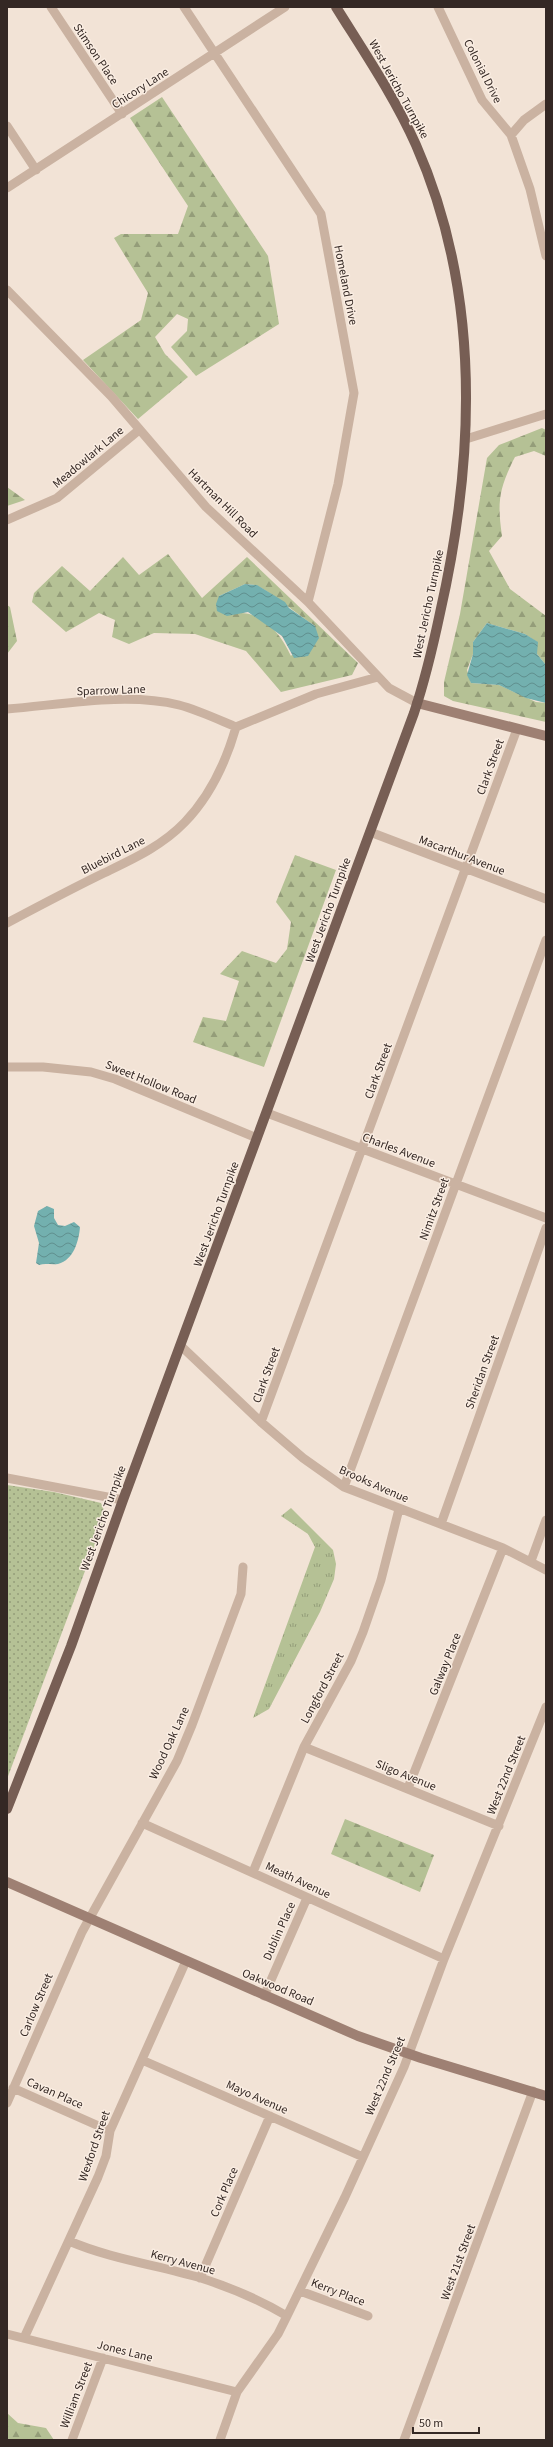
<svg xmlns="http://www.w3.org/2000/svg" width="553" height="2447" font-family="'Source Sans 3',sans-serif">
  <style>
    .grass { fill: url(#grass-tufts) }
    .forest { fill: url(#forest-firs); fill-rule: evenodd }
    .park { fill: url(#park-dots) }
    .water { fill: url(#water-waves) }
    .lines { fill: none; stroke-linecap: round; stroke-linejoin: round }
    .street { stroke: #cab2a1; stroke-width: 9 }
    .secondary { stroke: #9e8073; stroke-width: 10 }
    .primary { stroke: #775e54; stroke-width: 10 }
    .labels { text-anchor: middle; stroke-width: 3; stroke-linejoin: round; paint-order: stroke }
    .street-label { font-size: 12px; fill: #342824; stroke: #faede2 }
  </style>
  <defs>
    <pattern id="grass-tufts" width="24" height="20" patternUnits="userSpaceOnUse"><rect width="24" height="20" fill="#b5c195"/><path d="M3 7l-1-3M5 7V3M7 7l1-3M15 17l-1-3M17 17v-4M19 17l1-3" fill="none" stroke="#949d79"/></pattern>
    <pattern id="forest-firs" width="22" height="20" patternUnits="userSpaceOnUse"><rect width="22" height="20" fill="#b5c195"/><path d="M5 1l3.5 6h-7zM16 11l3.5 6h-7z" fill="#949d79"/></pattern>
    <pattern id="park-dots" width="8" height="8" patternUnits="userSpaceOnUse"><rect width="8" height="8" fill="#b5c195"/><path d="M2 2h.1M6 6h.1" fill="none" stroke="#949d79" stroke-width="1.8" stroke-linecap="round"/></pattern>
    <pattern id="water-waves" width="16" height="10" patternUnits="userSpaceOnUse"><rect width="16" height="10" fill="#73b0af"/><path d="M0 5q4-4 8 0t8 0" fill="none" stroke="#5f8f8e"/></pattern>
  </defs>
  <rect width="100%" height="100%" fill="#f2e3d6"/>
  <path class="grass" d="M 291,1508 L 333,1550 L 336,1564 L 334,1579 L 320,1612 L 269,1709 L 253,1718 L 315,1547 L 308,1534 L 281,1516 Z"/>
  <path class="forest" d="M 162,97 L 268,256 L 279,324 L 196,376 L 171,347 L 187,331 L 188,319 L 177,314 L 155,337 L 165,354 L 188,377 L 138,419 L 83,360 L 141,320 L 148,293 L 114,238 L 121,234 L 178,234 L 188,206 L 130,118 Z
    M 542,428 L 546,430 L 546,456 L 534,451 L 515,457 C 499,488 497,502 502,536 L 489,551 L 510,589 L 546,616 L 546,665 L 537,654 L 537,642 L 525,634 L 487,623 L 473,642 L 473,654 L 467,670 L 471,683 L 499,685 L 536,702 L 546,703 L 546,722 L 453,701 L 444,696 L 444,682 L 460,614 L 487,458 L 499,445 Z
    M 7,487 L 25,500 L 7,506 Z
    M 168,554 L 202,598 L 247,557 L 358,663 L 352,675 L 281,692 L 246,651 L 195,634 L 154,633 L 129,644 L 112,637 L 115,620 L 99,613 L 66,632 L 32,602 L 34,593 L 62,566 L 90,591 L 123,557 L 139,575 ZM 245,584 C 249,585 255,584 258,586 C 278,597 295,613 315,626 L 291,656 C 281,634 263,611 237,613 L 219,596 Z
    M 7,605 L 10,607 L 17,641 L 7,654 Z
    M 295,855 L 336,870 L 264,1067 L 193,1042 L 203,1017 L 226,1021 L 239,981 L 220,974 L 242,951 L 276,963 L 287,949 L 291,922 L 276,902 Z
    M 345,1819 L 434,1855 L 420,1892 L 331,1854 Z
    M 7,2413 L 18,2423 L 46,2428 L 54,2440 L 7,2440 Z"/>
  <path class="park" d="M 7,1485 L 54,1492 L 101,1503 L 106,1515 L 7,1779 Z"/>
  <path class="water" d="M 245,584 L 257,585 L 285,602 L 289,608 L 315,626 L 319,638 L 308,656 L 294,658 L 282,636 L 248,612 L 227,616 L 217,611 L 216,604 L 219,596 Z
    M 487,623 L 525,634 L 538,642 L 537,654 L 546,665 L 546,703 L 526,698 L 499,685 L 471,683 L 467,675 L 473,654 L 473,642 Z
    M 47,1206 L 54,1209 L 54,1218 L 58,1225 L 65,1226 L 74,1222 L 80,1227 C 79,1240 74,1260 58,1264 C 51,1265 45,1263 39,1265 L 36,1263 L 39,1243 L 34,1226 L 38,1211 Z"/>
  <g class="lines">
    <path class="street" d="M 51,7 L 122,114
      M 184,7 L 321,214 L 354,393 L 338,484 L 308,602
      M 438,7 L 482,100 L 511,135 L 530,189 L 546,256
      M 7,126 L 36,170
      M 511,135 L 524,120 L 546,104
      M 7,188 L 285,7
      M 7,290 L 111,396 L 206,507 L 308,602 L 389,688 L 417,703
      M 466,439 L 546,414
      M 7,520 L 57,498 L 139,430
      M 7,709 C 60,705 126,692 179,705 C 198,710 217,719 236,727
      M 370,832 L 546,899
      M 7,923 C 39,906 71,889 104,873 C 133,859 162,846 185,822 C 211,795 226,762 236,727 L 316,694 L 378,677
      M 7,1067 L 43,1067 L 91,1072 L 115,1079 L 257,1138
      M 267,1113 L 546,1218
      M 181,1346 L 261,1422 L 303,1458 L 344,1487 L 503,1548 L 546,1570
      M 261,1422 L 517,729
      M 7,1478 L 123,1500
      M 344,1487 L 546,940
      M 441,1524 L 546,1228
      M 531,1561 L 546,1520
      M 304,1747 L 499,1826
      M 408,1788 L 503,1548
      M 142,1823 L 444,1959
      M 253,1872 L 304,1747 L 351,1661 L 363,1632 L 381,1580 L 399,1509
      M 264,1996 L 307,1898
      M 142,2060 L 363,2157
      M 13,2088 L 110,2131
      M 7,2103 L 82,1932 L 177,1761 L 192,1725 L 241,1594 L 243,1567
      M 69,2241 C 111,2259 157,2265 201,2278 C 232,2288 260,2300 287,2316
      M 200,2278 L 270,2116
      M 300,2291 L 368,2316
      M 7,2334 L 237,2392
      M 24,2338 L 98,2177 L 106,2156 L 110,2131 L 186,1961
      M 72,2440 L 103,2358
      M 220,2440 L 237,2392 L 278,2334 L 287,2316 L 345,2197 L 404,2067 L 444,1959 L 546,1707
      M 404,2440 L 533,2091"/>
    <path class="secondary" d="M 417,703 L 546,736
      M 7,1882 L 358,2036 L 421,2058 L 546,2096"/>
    <path class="primary" d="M 7,1809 L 71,1646 L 123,1500 L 414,713 C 425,680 433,646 440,613 C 475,459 481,292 416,145 C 394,96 364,52 336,7"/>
  </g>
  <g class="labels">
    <g class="street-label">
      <text transform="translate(96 54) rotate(56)" y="4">Stimson Place</text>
      <text transform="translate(483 71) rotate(63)" y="4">Colonial Drive</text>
      <text transform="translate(140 88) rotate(-33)" y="4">Chicory Lane</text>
      <text transform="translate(399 89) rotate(61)" y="4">West Jericho Turnpike</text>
      <text transform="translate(346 285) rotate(79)" y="4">Homeland Drive</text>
      <text transform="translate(88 457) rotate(-40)" y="4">Meadowlark Lane</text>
      <text transform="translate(223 503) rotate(45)" y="4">Hartman Hill Road</text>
      <text transform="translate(428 604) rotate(-78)" y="4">West Jericho Turnpike</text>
      <text transform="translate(111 690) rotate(-2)" y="4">Sparrow Lane</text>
      <text transform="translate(490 767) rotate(-70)" y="4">Clark Street</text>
      <text transform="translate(113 855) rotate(-27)" y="4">Bluebird Lane</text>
      <text transform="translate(462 855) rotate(21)" y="4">Macarthur Avenue</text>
      <text transform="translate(328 910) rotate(-70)" y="4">West Jericho Turnpike</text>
      <text transform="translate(378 1071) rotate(-70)" y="4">Clark Street</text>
      <text transform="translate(151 1082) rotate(22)" y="4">Sweet Hollow Road</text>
      <text transform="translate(399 1150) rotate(21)" y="4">Charles Avenue</text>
      <text transform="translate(434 1209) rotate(-70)" y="4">Nimitz Street</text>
      <text transform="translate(216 1214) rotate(-70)" y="4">West Jericho Turnpike</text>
      <text transform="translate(482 1372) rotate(-70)" y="4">Sheridan Street</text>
      <text transform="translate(266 1375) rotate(-70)" y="4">Clark Street</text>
      <text transform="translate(374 1484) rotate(24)" y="4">Brooks Avenue</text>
      <text transform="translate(103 1518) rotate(-70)" y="4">West Jericho Turnpike</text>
      <text transform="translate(445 1664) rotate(-68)" y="4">Galway Place</text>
      <text transform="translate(322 1688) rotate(-62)" y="4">Longford Street</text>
      <text transform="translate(169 1743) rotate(-65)" y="4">Wood Oak Lane</text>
      <text transform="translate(406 1775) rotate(22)" y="4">Sligo Avenue</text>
      <text transform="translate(506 1775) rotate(-68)" y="4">West 22nd Street</text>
      <text transform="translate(298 1880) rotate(25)" y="4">Meath Avenue</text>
      <text transform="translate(279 1931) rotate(-66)" y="4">Dublin Place</text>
      <text transform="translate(278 1987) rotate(23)" y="4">Oakwood Road</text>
      <text transform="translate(36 2005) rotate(-67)" y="4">Carlow Street</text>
      <text transform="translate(385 2076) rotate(-67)" y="4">West 22nd Street</text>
      <text transform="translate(55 2093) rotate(24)" y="4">Cavan Place</text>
      <text transform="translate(257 2097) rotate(24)" y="4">Mayo Avenue</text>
      <text transform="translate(94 2146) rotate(-71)" y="4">Wexford Street</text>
      <text transform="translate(224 2192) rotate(-67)" y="4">Cork Place</text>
      <text transform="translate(183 2262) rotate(15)" y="4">Kerry Avenue</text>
      <text transform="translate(458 2262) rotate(-70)" y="4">West 21st Street</text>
      <text transform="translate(338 2292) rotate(21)" y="4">Kerry Place</text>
      <text transform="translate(125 2351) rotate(14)" y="4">Jones Lane</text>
      <text transform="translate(76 2395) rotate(-69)" y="4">William Street</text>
    </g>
  </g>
  <rect width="553" height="2447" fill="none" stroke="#342824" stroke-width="16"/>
  <path d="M413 2427v6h66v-6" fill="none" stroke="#342824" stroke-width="2"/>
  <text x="419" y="2427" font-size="12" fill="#342824" stroke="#faede2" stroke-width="3" paint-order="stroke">50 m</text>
</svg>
